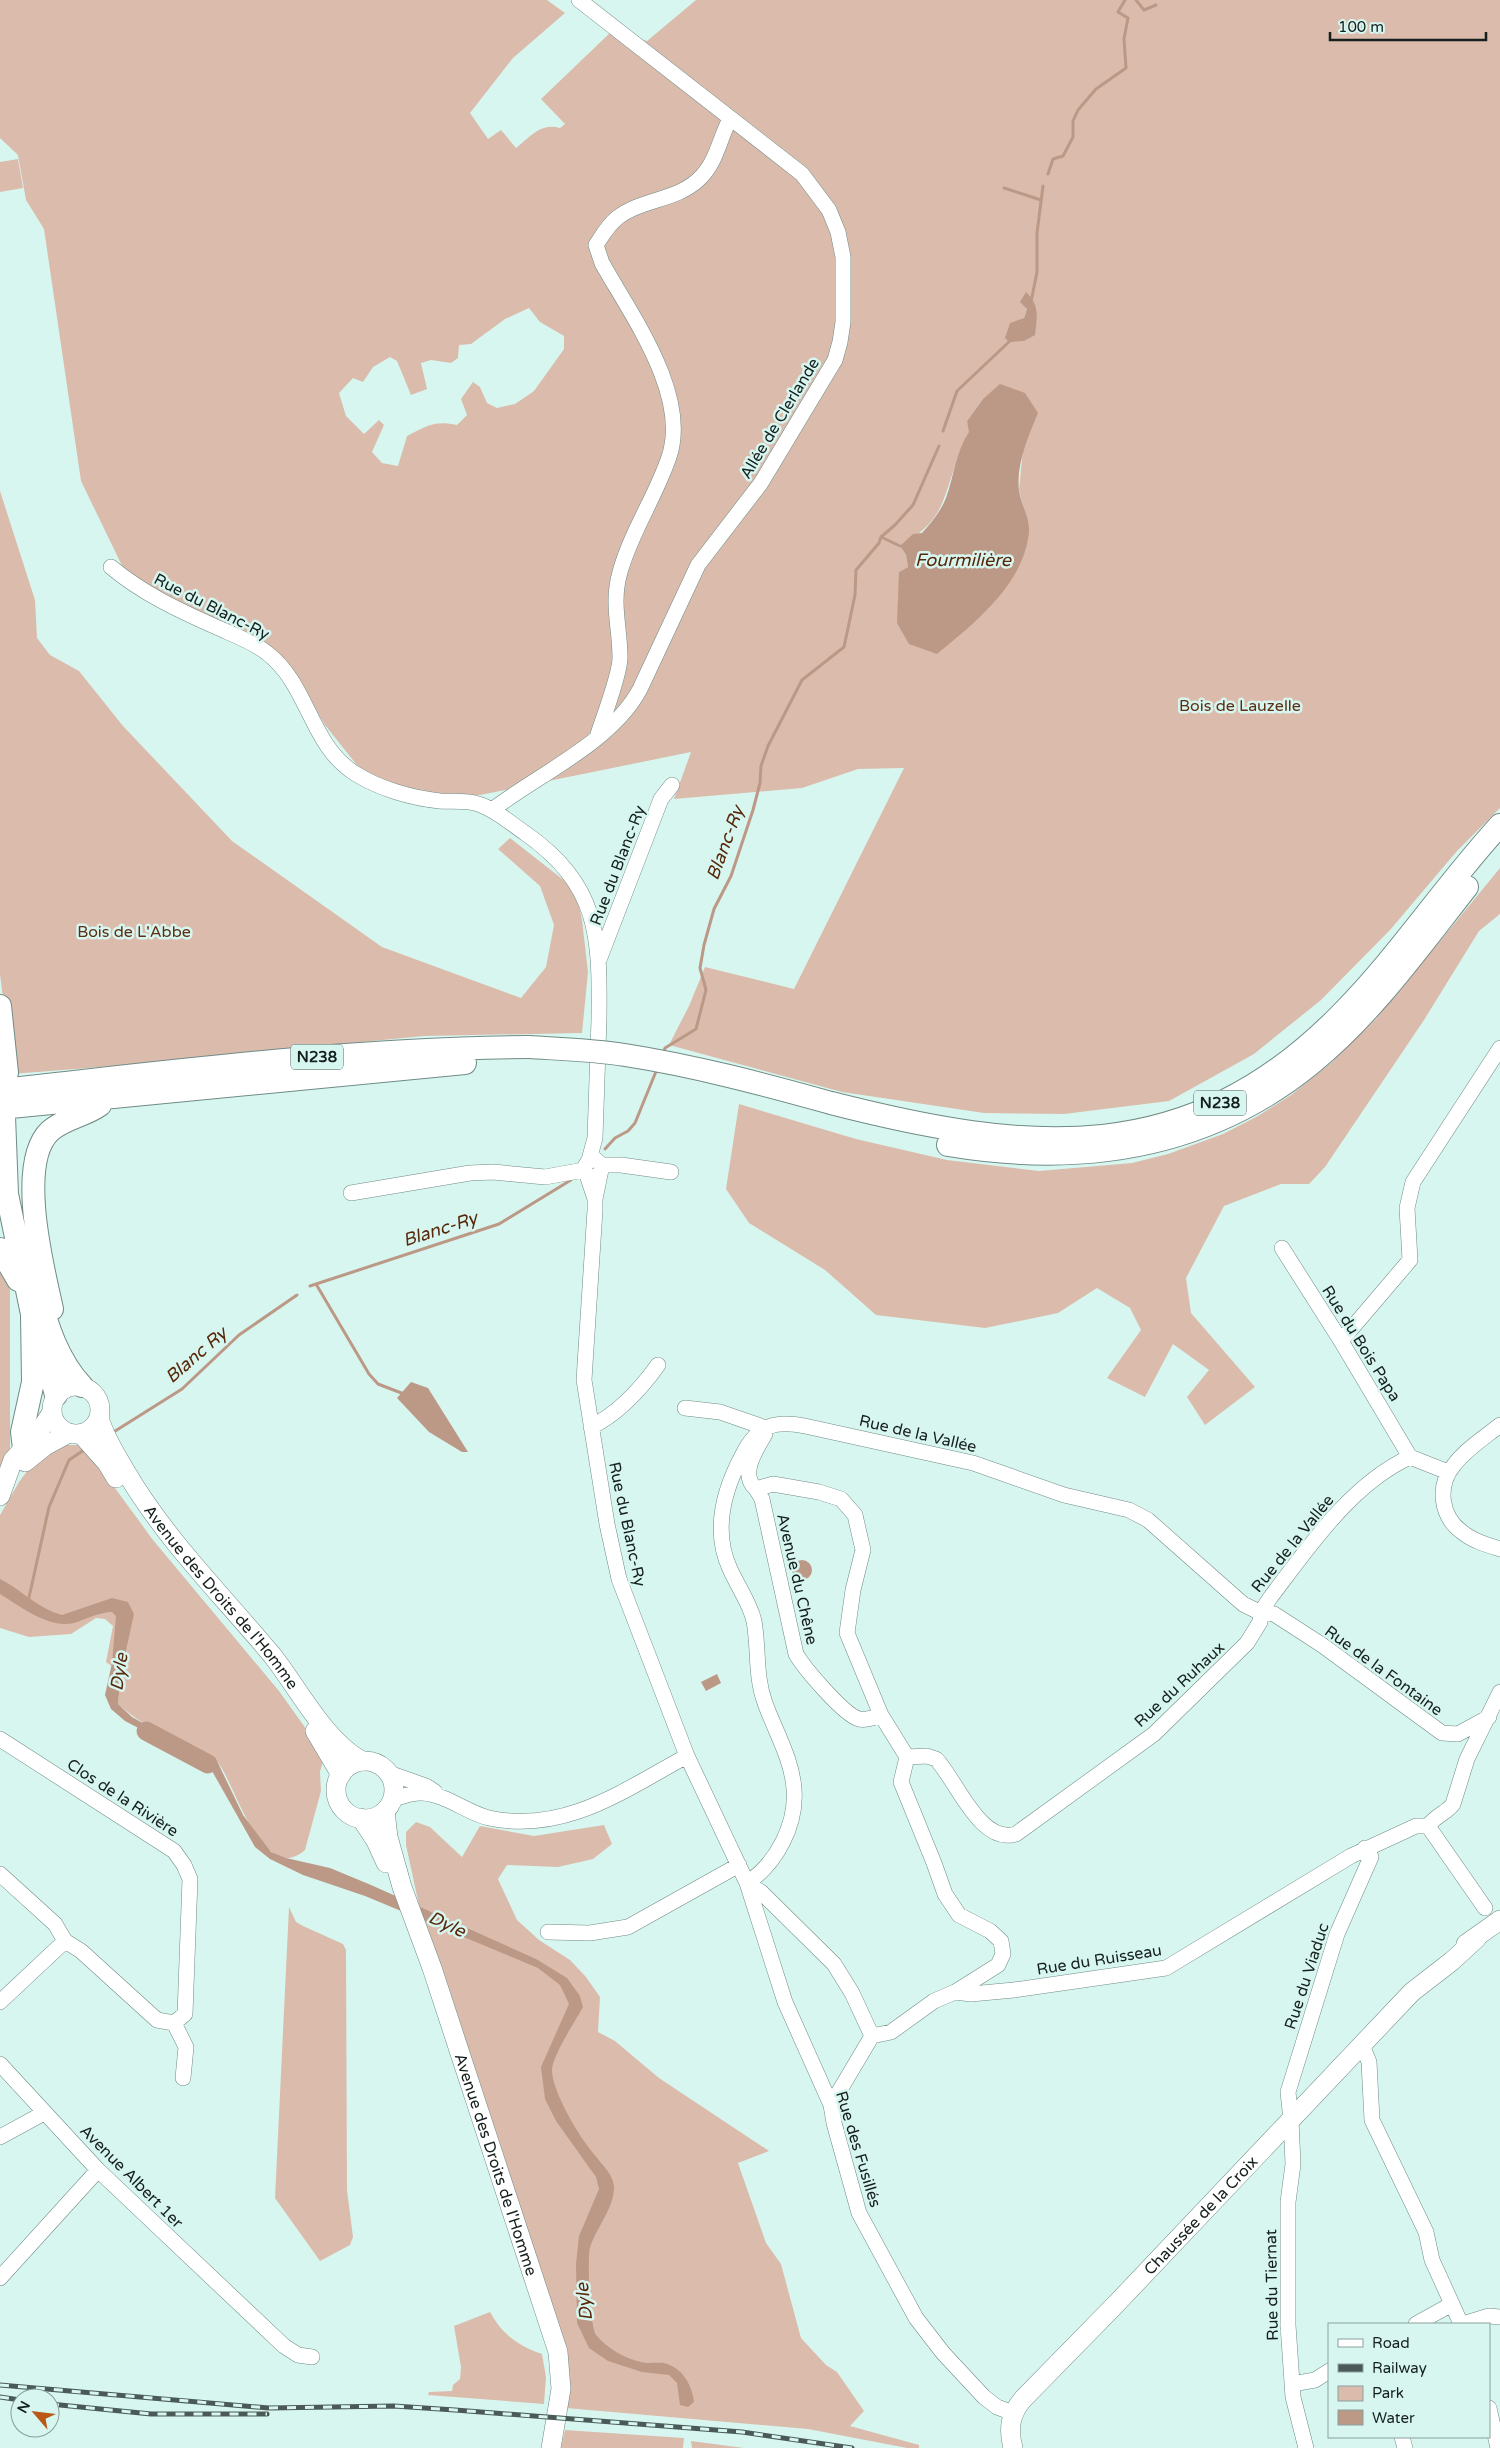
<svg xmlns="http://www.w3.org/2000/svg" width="1500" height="2448" font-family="'Varela Round',sans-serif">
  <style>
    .green { fill: #dbbcac; fill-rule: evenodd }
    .water { fill: #bc9886 }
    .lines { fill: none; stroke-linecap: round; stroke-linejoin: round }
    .stream { stroke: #bc9886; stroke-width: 3 }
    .river { stroke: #bc9886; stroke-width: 19 }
    .minor-casing { stroke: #6f8b86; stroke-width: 16 }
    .major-casing { stroke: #6f8b86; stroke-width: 20 }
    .highway-casing { stroke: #6f8b86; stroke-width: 24 }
    .minor { stroke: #fff; stroke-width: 15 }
    .major { stroke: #fff; stroke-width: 19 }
    .highway { stroke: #fff; stroke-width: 22 }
    .rail-casing { stroke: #4a5a57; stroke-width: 5 }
    .rail { stroke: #d8f6f0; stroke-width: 3; stroke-dasharray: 9; stroke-linecap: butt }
    .highway-bridge-casing { stroke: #6f8b86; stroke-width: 24; stroke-linecap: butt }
    .highway-bridge { stroke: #fff; stroke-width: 22 }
    .labels { text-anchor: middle; stroke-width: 5; stroke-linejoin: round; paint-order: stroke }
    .shield { fill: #d8f6f0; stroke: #50605d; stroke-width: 1 }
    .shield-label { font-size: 15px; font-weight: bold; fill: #15201e }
    .street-label { font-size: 16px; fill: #15201e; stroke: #d8f6f0 }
    .park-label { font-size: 16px; fill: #5d2e11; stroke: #d8f6f0 }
    .water-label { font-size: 18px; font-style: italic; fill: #58280b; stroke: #d8f6f0 }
  </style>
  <rect width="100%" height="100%" fill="#d8f6f0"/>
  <path class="green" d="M 0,0 L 547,0 L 565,13 L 513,58 L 470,113 L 488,139 L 501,130 L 516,148 C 530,137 541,122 560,128 L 565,124 L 541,99 L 612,31 L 647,41 L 696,0 L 1500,0 L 1500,808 L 1457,851 L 1390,930 L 1321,1000 L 1254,1054 L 1169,1101 L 1064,1114 L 984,1113 L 842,1092 L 669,1045 L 689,1006 L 705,967 L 794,989 L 904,768 L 858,769 L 802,788 L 674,799 L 691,752 L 480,795 L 422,796 L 368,779 L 325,725 L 287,663 L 126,574 L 81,481 L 44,229 L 26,200 L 18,155 L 0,138 ZM 529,308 L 540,322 L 564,336 L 564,349 L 534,391 L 515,404 L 497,408 L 487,403 L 480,387 L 473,382 L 461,399 L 467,415 L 457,425 C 434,420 427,426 407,436 L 398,466 L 382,463 L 372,452 L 384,425 L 379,420 L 364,434 L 346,416 L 339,393 L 353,378 L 363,382 L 373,367 L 390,357 L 397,361 L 411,395 L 427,389 L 421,363 L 431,360 L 451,363 L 458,358 L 459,345 L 471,344 L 505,319 ZM 1027,308 L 1024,341 L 1019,341 L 1010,324 L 1024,318 ZM 983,399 L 1037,413 L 1023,448 L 1019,490 L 1029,531 L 900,583 L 899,572 L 908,567 L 906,555 L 900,546 C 946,519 941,501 959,456 C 963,447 964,440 970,432 L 967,421 Z
    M 18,159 L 23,188 L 0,192 L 0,162 Z
    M 0,491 L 35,600 L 37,638 L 50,655 L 79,671 L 123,726 L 232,841 L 382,947 L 521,998 L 546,967 L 554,925 L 540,886 L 498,849 L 510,838 L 575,889 L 582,920 L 588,972 L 582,1033 L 424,1036 L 113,1066 L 12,1074 L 0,974 Z
    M 1500,868 L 1500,914 L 1479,931 L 1424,1020 L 1325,1167 L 1309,1184 L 1281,1184 L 1224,1206 L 1186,1278 L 1191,1313 L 1255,1387 L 1205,1425 L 1187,1397 L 1209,1370 L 1173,1344 L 1145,1397 L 1107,1378 L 1141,1330 L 1130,1308 L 1097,1288 L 1058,1313 L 985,1328 L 876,1315 L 825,1270 L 749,1223 L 726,1189 L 739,1104 L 856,1139 L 947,1160 L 1039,1171 L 1132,1163 L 1168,1154 L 1223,1134 L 1258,1116 L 1291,1095 L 1331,1063 L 1376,1019 Z
    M 0,1263 L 10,1290 L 10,1454 L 0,1478 Z
    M 63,1445 L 78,1445 L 93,1458 L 153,1540 L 279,1691 L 304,1726 L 323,1761 L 320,1772 L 321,1791 L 305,1850 C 263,1887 235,1785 219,1764 C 213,1757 197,1752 188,1748 C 163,1735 139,1723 118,1704 L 121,1673 L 106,1662 L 113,1626 L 105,1619 L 96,1618 L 71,1634 L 29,1637 L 0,1628 L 0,1515 L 19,1482 L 34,1462 Z
    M 416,1822 L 430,1827 L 462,1857 L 480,1826 L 534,1836 L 604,1825 L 612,1844 L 593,1859 L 558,1867 L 507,1865 L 498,1879 L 517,1920 L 539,1940 L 570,1960 L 586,1977 L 600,1997 L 598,2032 L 615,2041 L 659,2078 L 769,2151 L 738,2163 L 766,2243 L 781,2264 L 801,2338 L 826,2365 L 837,2372 L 864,2411 L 850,2426 L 919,2445 L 919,2448 L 907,2448 L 808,2429 L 566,2408 L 423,1924 L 406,1845 L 406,1832 Z
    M 289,1907 L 296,1922 L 303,1926 L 343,1944 L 346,1950 L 347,2190 L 353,2237 L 350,2245 L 320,2261 L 275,2198 Z
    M 490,2312 C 503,2335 518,2346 542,2354 L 546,2377 L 544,2404 L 428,2395 L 429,2392 L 452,2391 L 453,2385 L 460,2379 L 461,2367 L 454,2326 Z
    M 565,2430 L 684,2438 L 683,2448 L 561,2448 Z
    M 691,2441 L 744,2448 L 692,2448 Z"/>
  <path class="water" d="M 1026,292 C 1040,305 1037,317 1035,335 L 1024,341 L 1009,342 L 1005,338 L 1010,323 L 1024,318 L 1027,309 L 1020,302 Z
    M 1000,384 L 1025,393 L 1038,413 C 1028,437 1016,464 1019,491 C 1021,504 1030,519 1029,532 C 1024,584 975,623 937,654 L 909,644 L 897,623 L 899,572 L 908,567 L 906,555 L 900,546 L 913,534 L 922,533 C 931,523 941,511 946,498 C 954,476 956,451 969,432 L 967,421 L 983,399 Z
    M 411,1382 L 428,1388 L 468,1452 L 462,1452 L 429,1432 L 397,1398 Z
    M792 1570a10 10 0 1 1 20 0a10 10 0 1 1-20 0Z
    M 0,1579 C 22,1590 37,1608 62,1615 L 112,1598 L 128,1602 L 134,1614 L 121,1673 L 118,1704 L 132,1717 L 160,1733 L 206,1754 L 218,1763 L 243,1815 L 271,1852 L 286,1858 L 330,1868 L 371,1885 L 536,1959 L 567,1978 L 580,1996 L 583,2007 C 575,2022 551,2057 552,2072 C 554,2095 579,2136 593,2153 C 601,2164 614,2174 614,2188 C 614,2208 595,2230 590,2248 C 587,2259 590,2326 596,2335 C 607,2348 624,2358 641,2362 C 648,2364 656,2362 664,2363 C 682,2367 692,2385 694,2402 L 688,2407 L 680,2405 L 677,2383 L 669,2375 L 642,2372 L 608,2361 L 589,2348 L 577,2323 L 576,2264 L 579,2236 L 599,2189 L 596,2177 L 556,2121 L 545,2099 L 541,2067 L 569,2004 L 560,1985 L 538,1968 L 365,1896 L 303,1875 L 270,1859 L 255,1847 L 212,1771 L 198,1759 L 125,1721 L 111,1709 L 105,1695 L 112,1663 L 116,1616 L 112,1612 C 99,1612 87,1619 74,1623 C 49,1629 21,1607 0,1594 Z
    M 717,1674 L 721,1683 L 706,1691 L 701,1682 Z"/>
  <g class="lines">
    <path class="stream" d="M 1136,0 L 1144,10 L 1156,5
      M 1048,174 L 1053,159 L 1063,156 L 1073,137 L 1073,121 L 1078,110 L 1096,89 L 1126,68 L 1124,39 L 1128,18 L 1118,12 L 1125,0
      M 1004,188 L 1041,200
      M 1031,302 L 1037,272 L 1037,233 L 1043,186
      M 943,431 L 957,391 L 1012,339
      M 881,537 L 900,546
      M 663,1054 L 665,1048 L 696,1029 L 706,990 L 700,968 L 704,945 L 714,909 L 731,876 L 753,810 L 760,783 L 761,766 L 768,746 L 802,680 L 844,647 L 855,595 L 856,570 L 879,543 L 881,537 L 895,525 L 913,505 L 939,446
      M 605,1149 L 615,1138 L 628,1131 L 635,1123 L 657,1069
      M 316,1284 L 369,1374 L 378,1384 L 404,1394
      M 310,1286 L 499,1224 L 571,1180
      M 112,1433 L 182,1389 L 239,1335 L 297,1295
      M 28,1602 L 49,1507 L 69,1460 L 84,1450"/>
    <path class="river" d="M 146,1731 L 208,1764"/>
    <defs>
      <path id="minor" d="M 111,567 C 142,593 178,610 214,626 C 231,634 252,641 267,653 C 309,685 310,746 356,774 C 380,789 412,798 440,801 C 452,802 467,800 478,804 C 495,809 510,823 525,833 C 599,885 600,936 599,1019 C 598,1059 596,1098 595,1138 L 589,1160
        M 598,734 C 604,716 620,674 620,658 C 620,626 611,604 620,572 C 631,532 656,496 669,457 C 690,395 631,315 602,263 L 596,245 C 602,236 608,225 617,218 C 641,199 675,201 698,180 C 717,163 719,139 730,119
        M 492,810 C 539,774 612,742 640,689 L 698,565 L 761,483 L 835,360 L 840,342 L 843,322 L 843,257 L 838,232 L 829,210 L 802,174 L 579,0
        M 599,960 L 661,799 L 672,785
        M 602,1165 L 621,1165 L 671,1172
        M 587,1175 L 595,1199 L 595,1210 L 584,1380 L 607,1524 L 619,1579 L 687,1756 L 747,1883 L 785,2002 L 831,2105 L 834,2123 L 859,2213 L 916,2318 L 943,2353 L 984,2397 L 997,2407 L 1013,2413
        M 351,1193 L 470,1173 L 493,1172 L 545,1177 L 584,1170
        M 595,1199 L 602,1165 L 595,1159 L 589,1160 L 584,1168 L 586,1174 L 591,1177 L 599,1176
        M 1282,1248 L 1341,1341 L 1410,1457
        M 1341,1341 L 1410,1260 L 1407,1208 L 1413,1182 L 1500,1048
        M 685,1408 L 720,1412 L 766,1428
        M 1500,1425 C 1485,1437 1466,1449 1454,1465 C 1437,1485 1440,1516 1462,1532 C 1473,1541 1487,1545 1500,1549
        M 591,1427 C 619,1413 640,1390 658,1365
        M 756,1489 C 739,1474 756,1450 765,1434
        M 881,1715 L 847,1633 L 853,1590 L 863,1550 L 855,1515 L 841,1499 L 819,1492 L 773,1484 L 756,1489 L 762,1499 L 796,1654 C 804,1668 844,1715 859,1719 C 866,1721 874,1717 881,1715 L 907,1757
        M 0,1739 L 174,1851 L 184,1865 L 190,1879 L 185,2014 L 174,2023 L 157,2020 L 81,1951 L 65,1941 L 55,1924 L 0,1874
        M 389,1773 L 426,1786 L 435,1792
        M 393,1799 C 402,1797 412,1792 422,1793 C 446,1794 467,1813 489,1818 C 565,1834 624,1790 687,1756
        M 1428,1826 C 1435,1816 1449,1811 1453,1804 L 1467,1759 L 1500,1692
        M 1428,1826 L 1485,1908
        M 747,1883 C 776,1864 797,1825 794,1789 C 792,1759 775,1731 765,1703 C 755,1676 759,1649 754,1621 C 750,1603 738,1587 730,1569 C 712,1530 724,1489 743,1454 C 758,1425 775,1420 805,1426 L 973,1463 L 1064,1495 L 1129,1510 L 1148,1520 L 1243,1604 L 1257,1611 L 1274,1614 L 1322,1645 L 1442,1733 L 1458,1734 L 1489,1717
        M 747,1883 L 761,1892 L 834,1964 L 852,1993 L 872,2036
        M 548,1932 L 590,1933 L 628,1927 L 739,1865
        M 955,1992 L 998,1965 L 1003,1954 L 1001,1941 L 990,1931 L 959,1915 L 945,1894 L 934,1863 L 901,1782 L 907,1757 L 927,1756 L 936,1759 C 957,1781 980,1845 1016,1834 L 1154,1734 L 1247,1643 L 1260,1622 L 1261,1612 L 1270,1598 C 1308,1548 1351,1484 1410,1457 L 1448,1472
        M 0,2002 L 65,1941
        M 174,2023 L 186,2047 L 183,2078
        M 872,2036 L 891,2032 L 934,2001 L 955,1992 L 971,1994 L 1014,1990 L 1166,1968 L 1351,1856 L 1416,1826 L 1428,1826
        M 1362,2045 L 1369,2062 L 1372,2120 L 1426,2232 L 1432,2260 L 1452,2304
        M 0,2064 L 98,2170 L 284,2346 L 298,2355 L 312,2357
        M 831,2105 L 872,2036
        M 0,2137 L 44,2113
        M 0,2278 L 98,2170
        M 1416,2324 L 1452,2304 L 1461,2324
        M 1463,2324 L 1489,2316 L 1500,2317
        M 1292,2384 L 1315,2380 L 1329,2371
        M 1489,2408 L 1498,2448
        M 1402,2437 L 1405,2448
        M 1306,2448 L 1293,2397 L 1288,2325 L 1288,2202 L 1293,2164 L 1291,2120 L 1288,2092 L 1337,1934 L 1371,1857 L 1365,1848"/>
      <g id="major">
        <circle cx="76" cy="1410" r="24"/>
        <path id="s1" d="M 99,1418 C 105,1438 116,1455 126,1472 C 166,1540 222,1595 272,1655 C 299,1689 324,1740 362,1761"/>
        <path d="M 81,1434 L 107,1463 L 116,1478"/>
        <path d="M 25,1462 L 45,1446 L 69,1433"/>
        <path d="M 0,1496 L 13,1460 L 38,1433 L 51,1414"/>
        <path d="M 315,1731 L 341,1775"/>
        <circle cx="365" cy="1790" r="29"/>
        <path id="s2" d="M 385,1811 L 388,1837 L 402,1887 L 432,1968 L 558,2352 L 561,2389 L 551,2448"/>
        <path d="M 361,1818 L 376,1841 L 386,1863"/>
        <path d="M 1466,1944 L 1500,1920"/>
        <path id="s3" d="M 1013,2448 C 1008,2429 1010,2414 1023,2399 L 1117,2303 L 1412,1992 L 1452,1961 L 1477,1938"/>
      </g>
      <path id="highway" d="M 0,1006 L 7,1073
        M 0,1090 C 176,1071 352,1048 529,1047
        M 831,1103 C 1027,1153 1189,1171 1343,1012 C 1400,954 1445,885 1500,825
        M 0,1108 L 465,1063
        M 4,1116 L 7,1194 L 32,1314 L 33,1382 L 22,1432 L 24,1448
        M 948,1145 C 1080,1167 1206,1150 1312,1063 C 1372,1014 1419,948 1467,887
        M 0,1249 L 18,1280
        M 38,1293 C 47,1325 58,1361 82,1386
        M 52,1309 C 43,1268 16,1163 50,1131 C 65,1118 85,1116 100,1105
        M 42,1343 L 56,1395"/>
    </defs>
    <use href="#minor" class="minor-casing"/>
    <use href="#major" class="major-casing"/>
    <use href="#highway" class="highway-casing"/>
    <use href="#minor" class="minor"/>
    <use href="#major" class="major"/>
    <use href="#highway" class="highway"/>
    <defs>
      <path id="rail" d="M 0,2385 L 269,2408 L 394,2406 L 455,2410 L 742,2432 L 852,2448
        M 0,2397 L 20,2400
        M 50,2404 L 151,2414 L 267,2414"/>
    </defs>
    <use href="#rail" class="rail-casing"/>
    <use href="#rail" class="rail"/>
    <defs>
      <path id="highway-bridge" d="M 529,1047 C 561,1049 594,1050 625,1055 C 695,1066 763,1084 831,1103"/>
    </defs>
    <use href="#highway-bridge" class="highway-bridge-casing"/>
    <use href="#highway-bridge" class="highway-bridge"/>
  </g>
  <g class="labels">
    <g class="shield">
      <rect x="291" y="1044.5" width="52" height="25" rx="4"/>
      <rect x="1194" y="1090.5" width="52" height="25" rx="4"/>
    </g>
    <g class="shield-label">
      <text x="317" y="1062">N238</text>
      <text x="1220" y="1108">N238</text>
    </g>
    <g class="street-label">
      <text transform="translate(779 418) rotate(-59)" y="6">Allée de Clerlande</text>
      <text transform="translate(212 606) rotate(27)" y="6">Rue du Blanc-Ry</text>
      <text transform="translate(617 865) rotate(-69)" y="6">Rue du Blanc-Ry</text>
      <text transform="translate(1362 1343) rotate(58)" y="6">Rue du Bois Papa</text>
      <text transform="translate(918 1433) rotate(13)" y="6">Rue de la Vallée</text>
      <text transform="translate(628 1524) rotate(78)" y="6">Rue du Blanc-Ry</text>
      <text transform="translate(1292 1543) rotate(-51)" y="6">Rue de la Vallée</text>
      <text transform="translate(798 1579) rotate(77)" y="6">Avenue du Chêne</text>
      <text dy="6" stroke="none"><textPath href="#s1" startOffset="218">Avenue des Droits de l'Homme</textPath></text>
      <text transform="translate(1384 1670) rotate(36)" y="6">Rue de la Fontaine</text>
      <text transform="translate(1179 1684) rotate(-43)" y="6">Rue du Ruhaux</text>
      <text transform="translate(123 1797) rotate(33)" y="6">Clos de la Rivière</text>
      <text transform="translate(1099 1959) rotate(-9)" y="6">Rue du Ruisseau</text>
      <text transform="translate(1306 1976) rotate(-72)" y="6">Rue du Viaduc</text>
      <text transform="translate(859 2149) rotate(73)" y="6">Rue des Fusillés</text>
      <text dy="6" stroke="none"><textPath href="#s2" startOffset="371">Avenue des Droits de l'Homme</textPath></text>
      <text transform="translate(132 2176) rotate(45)" y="6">Avenue Albert 1er</text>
      <text dy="6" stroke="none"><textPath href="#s3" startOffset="308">Chaussée de la Croix</textPath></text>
      <text transform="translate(1271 2285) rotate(-91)" y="6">Rue du Tiernat</text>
    </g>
    <g class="park-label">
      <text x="1240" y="711">Bois de Lauzelle</text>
      <text x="134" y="937">Bois de L'Abbe</text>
    </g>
    <g class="water-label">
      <text x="963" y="566">Fourmilière</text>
      <text transform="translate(725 843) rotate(-70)" y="6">Blanc-Ry</text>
      <text transform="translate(440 1229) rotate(-18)" y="6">Blanc-Ry</text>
      <text transform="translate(196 1355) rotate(-41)" y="6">Blanc Ry</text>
      <text transform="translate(119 1672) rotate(-82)" y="6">Dyle</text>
      <text transform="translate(447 1924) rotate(25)" y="6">Dyle</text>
      <text transform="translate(584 2302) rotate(-97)" y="6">Dyle</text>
    </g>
  </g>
  <rect x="1328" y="2323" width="162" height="115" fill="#d8f6f0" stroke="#8aa09c"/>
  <rect x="1338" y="2339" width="25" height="8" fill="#ffffff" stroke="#8aa09c"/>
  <text x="1372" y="2348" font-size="15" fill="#15201e">Road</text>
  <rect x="1338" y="2364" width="25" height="8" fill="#4a5a57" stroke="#8aa09c"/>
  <text x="1372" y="2373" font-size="15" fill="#15201e">Railway</text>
  <rect x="1338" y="2386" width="25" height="15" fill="#dbbcac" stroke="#8aa09c"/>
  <text x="1372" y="2398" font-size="15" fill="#15201e">Park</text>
  <rect x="1338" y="2410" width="25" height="15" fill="#bc9886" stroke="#8aa09c"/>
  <text x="1372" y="2423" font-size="15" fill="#15201e">Water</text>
  <g transform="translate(35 2413) rotate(298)"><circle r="24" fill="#d8f6f0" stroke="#8aa09c"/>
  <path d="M0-4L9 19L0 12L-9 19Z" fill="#b95817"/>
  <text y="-8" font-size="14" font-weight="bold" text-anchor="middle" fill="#15201e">N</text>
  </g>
  <path d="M1330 32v8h156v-8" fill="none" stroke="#15201e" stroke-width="2.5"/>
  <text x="1338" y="32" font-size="15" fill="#15201e" stroke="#d8f6f0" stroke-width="4" paint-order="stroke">100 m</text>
</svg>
